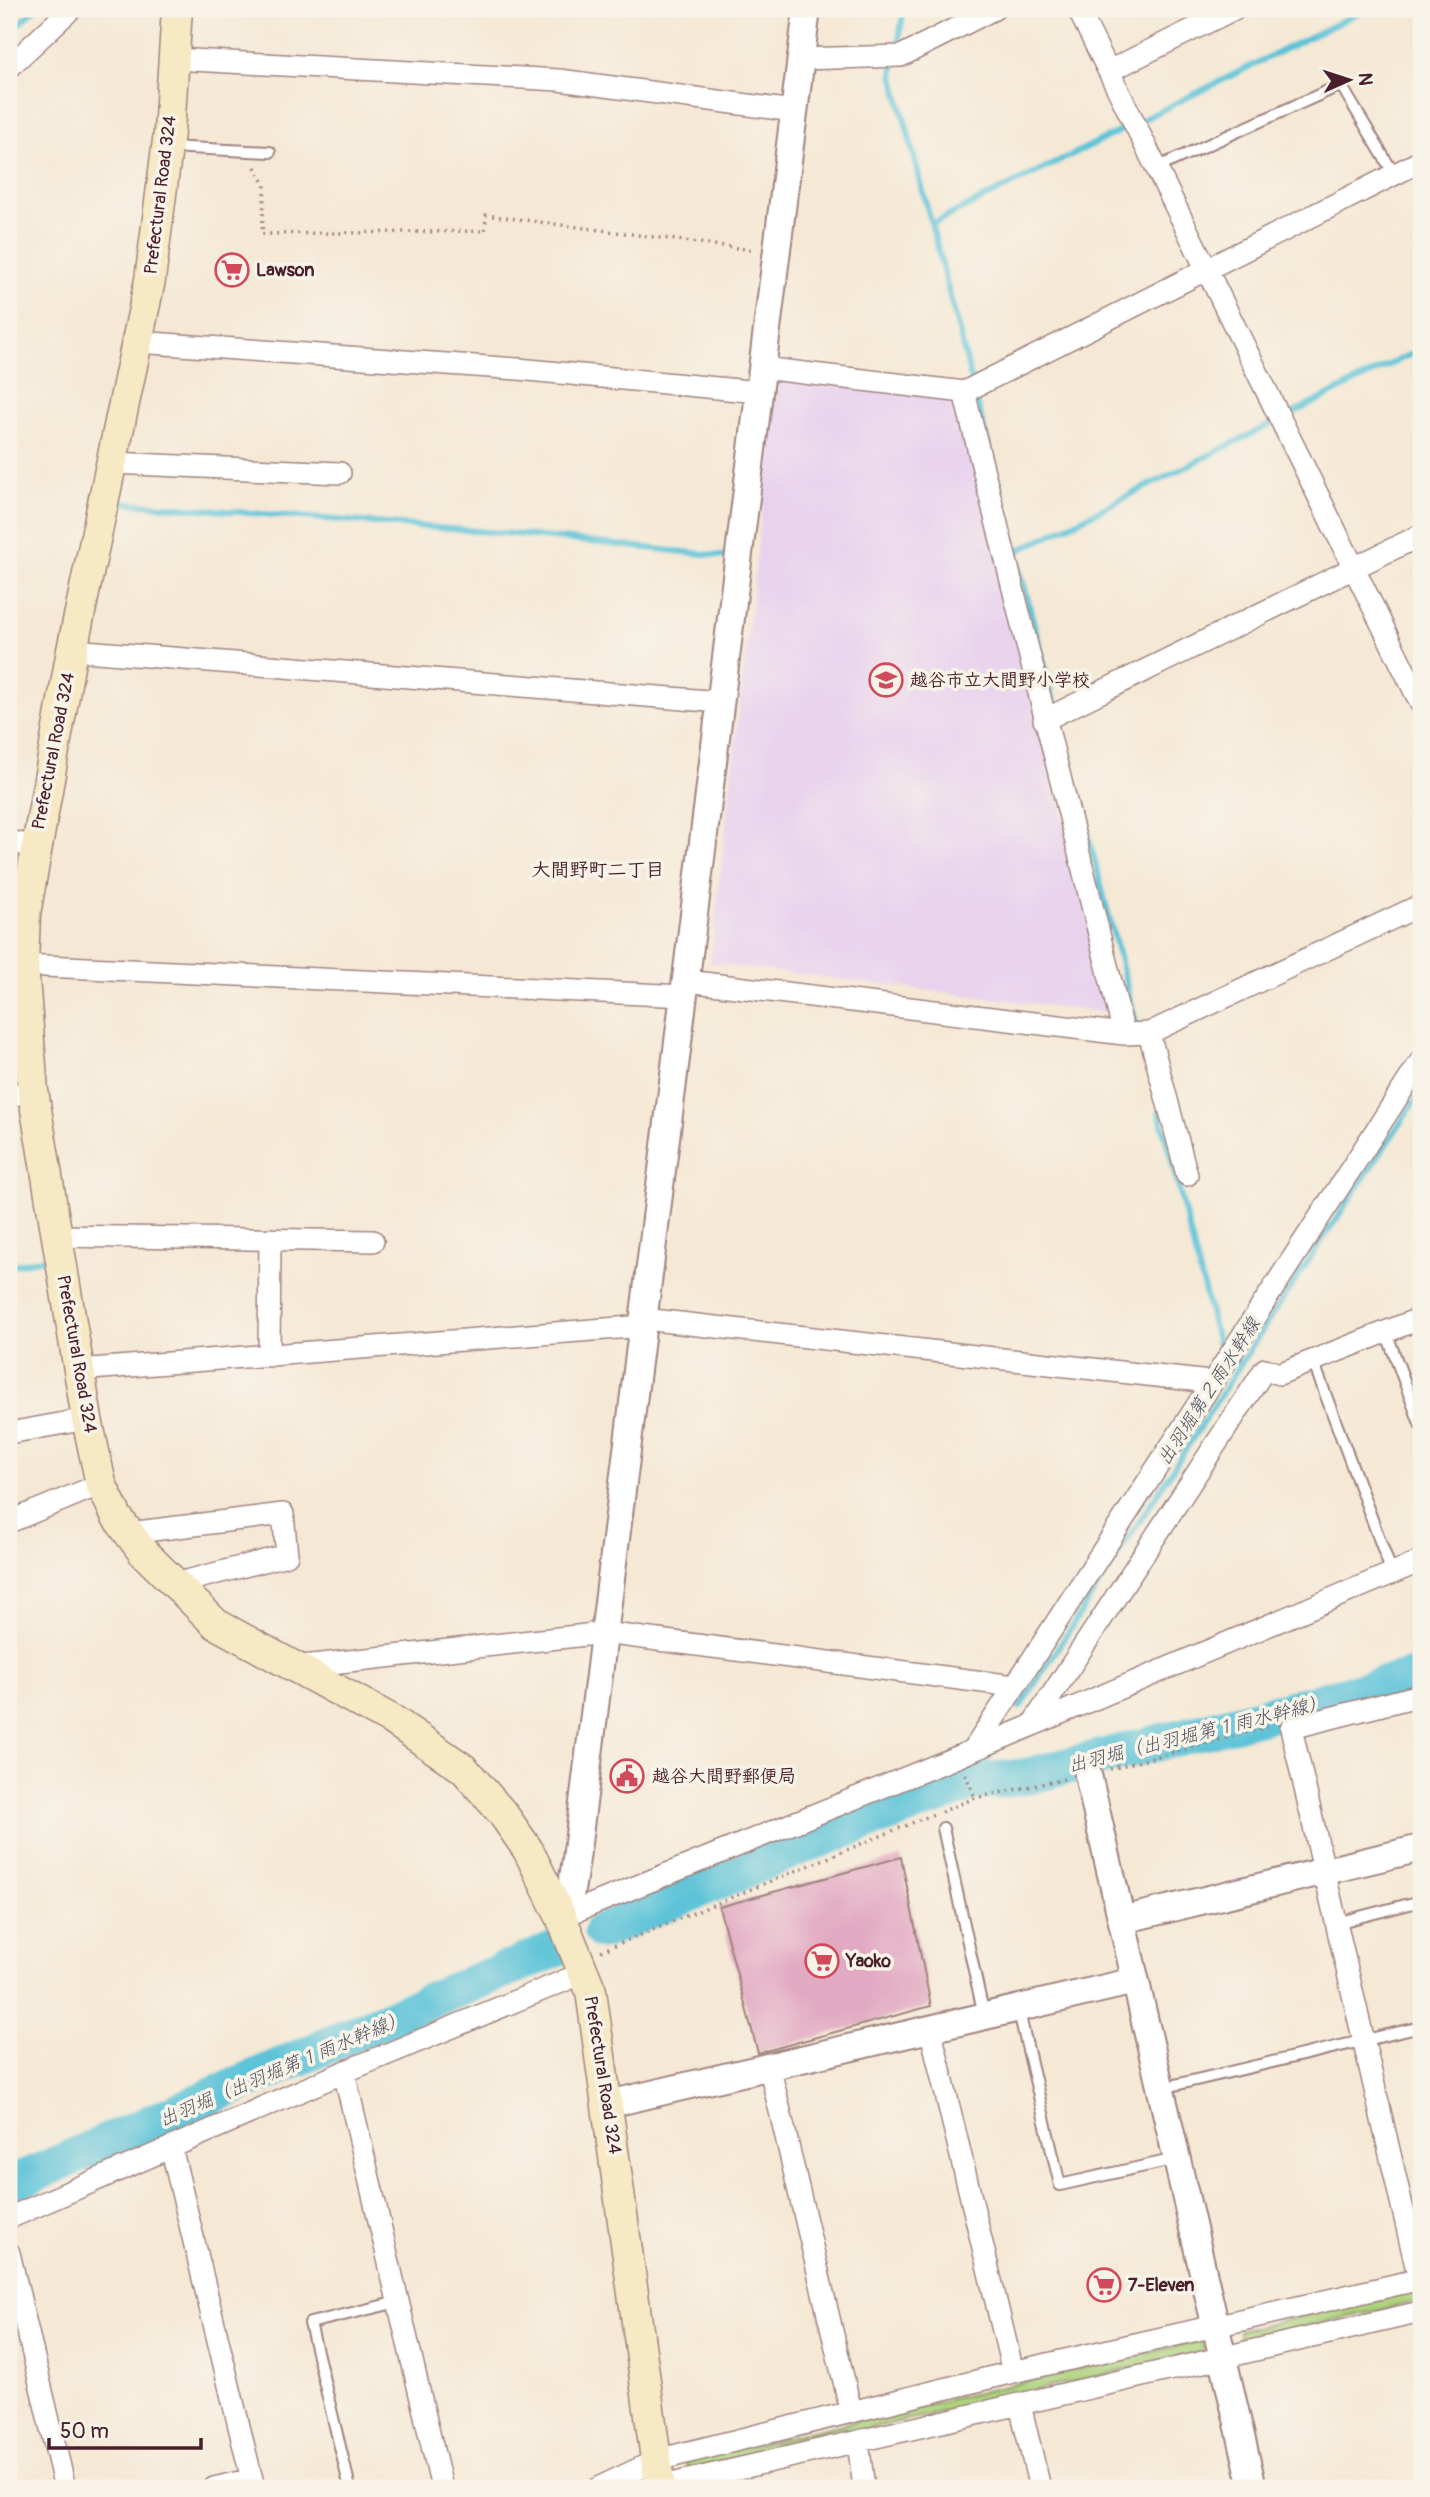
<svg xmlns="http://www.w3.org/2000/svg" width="1430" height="2497" font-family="Pangolin,'Klee One',sans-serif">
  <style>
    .built { fill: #e8d2ee }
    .green { fill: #add37d; stroke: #7c7954; stroke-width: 2 }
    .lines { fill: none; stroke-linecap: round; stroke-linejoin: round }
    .stream { stroke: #5bc3d8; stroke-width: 6 }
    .river { stroke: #5bc3d8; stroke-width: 37 }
    .building { fill: #e2a9c2 }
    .service-casing { stroke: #a08480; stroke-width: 14 }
    .minor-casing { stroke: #a08480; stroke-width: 24 }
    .tertiary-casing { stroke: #a08480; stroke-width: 30 }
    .secondary-casing { stroke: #a08480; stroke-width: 33 }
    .path { stroke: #a08480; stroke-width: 3.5; stroke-dasharray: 2 5; stroke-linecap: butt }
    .service { stroke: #fff; stroke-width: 10 }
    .minor { stroke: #fff; stroke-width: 21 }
    .tertiary { stroke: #fff; stroke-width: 26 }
    .secondary { stroke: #f6e9c3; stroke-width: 30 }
    .labels { text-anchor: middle; stroke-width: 7; stroke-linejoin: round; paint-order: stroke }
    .street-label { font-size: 18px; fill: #4a1f2b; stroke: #f7f3e8 }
    .poi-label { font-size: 18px; font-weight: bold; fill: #4a1f2b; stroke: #f7f3e8; text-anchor: start }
    .neighbourhood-label { font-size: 19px; font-weight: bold; fill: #4a1f2b; stroke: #f7f3e8 }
    .water-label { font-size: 19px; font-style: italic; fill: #4f505f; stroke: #f7f3e8 }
  </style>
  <rect width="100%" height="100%" fill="#f7f3e8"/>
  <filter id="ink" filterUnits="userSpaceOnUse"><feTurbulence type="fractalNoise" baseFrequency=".0143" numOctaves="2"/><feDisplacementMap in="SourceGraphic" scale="14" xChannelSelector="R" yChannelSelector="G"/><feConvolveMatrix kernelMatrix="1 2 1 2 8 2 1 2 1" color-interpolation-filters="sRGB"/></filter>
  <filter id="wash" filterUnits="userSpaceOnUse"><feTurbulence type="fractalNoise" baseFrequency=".00686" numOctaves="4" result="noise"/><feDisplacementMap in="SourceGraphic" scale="28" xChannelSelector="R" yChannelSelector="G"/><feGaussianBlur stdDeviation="1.57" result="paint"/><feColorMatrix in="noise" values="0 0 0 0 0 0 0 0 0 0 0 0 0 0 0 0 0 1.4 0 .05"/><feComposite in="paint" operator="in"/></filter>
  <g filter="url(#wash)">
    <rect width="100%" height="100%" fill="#f5e8d4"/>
    <path class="built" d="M 777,378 L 961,397 L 1110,1013 L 710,963 Z"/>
    <path class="green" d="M 1421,2288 L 1421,2301 L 1241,2341 L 1239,2331 Z
      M 1202,2340 L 1204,2352 L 687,2470 L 686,2461 Z"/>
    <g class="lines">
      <path class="stream" d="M 904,9 L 893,74 L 1138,1030
        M 9,33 L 35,9
        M 932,224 L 1366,9
        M 114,502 L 514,534 L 731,557
        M 1016,552 L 1421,349
        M 1159,1111 L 1219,1348 L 1241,1364
        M 9,1266 L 42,1259
        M 1020,1707 L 1265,1326 L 1421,1092
        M 972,1783 L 990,1753"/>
      <path class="river" d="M 972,1783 L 1029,1776 L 1421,1675
        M 602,1931 L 807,1844 L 963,1787
        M 9,2185 L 438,1997 L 554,1950"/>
    </g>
    <g id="blocks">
      <path class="building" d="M 901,1857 L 931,2006 L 758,2053 L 719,1907 Z"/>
    </g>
  </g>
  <g filter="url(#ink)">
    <use href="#blocks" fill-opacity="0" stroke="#a08480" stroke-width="2"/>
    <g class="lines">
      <defs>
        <path id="service" d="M 168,147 L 270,152
          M 1156,168 L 1341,85 L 1394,174
          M 1386,1332 L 1421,1426
          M 1313,1361 L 1392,1573
          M 943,1828 L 984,2016
          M 1336,1923 L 1421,1901
          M 1018,2008 L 1060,2185 L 1176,2159
          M 1162,2088 L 1421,2027
          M 350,2488 L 310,2323 L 398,2302"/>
        <path id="minor" d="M 1078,9 L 1421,704
          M 174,59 L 559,80 L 794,111
          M 800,59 L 901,56 L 994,9
          M 9,67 L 71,9
          M 1109,71 L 1234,9
          M 137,342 L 518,369 L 759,392
          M 762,368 L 964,392 L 1421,161
          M 964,392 L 1124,1034
          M 112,463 L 340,473
          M 72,650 L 721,702
          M 1044,720 L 1421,535
          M 9,841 L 35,847
          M 23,965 L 685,996
          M 687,981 L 1124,1034 L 1149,1033 L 1421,905
          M 1149,1033 L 1187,1175
          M 9,1096 L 33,1091
          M 58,1236 L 373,1241
          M 644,1319 L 1210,1382
          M 269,1356 L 270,1239
          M 78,1370 L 644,1326
          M 9,1433 L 87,1419
          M 9,1522 L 101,1484
          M 129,1533 L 283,1514 L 287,1555 L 175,1584
          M 294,1667 L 604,1633 L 1014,1686
          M 1034,1722 L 1265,1369 L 1279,1374 L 1421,1318
          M 974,1749 L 1421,1061
          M 561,1917 L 957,1757 L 1421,1561
          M 930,2028 L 1013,2372
          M 769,2065 L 851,2411
          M 344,2072 L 442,2488
          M 171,2147 L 254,2488
          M 9,2218 L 344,2072 L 583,1973
          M 9,2253 L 65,2488
          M 1419,2279 L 1291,1728 L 1421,1695
          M 1020,2405 L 1040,2488
          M 858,2442 L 864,2488
          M 214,2488 L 252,2479
          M 598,2488 L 657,2460 L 1013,2372 L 1421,2279
          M 654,2488 L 1421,2312"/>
        <path id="tertiary" d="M 1088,1775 L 1253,2488
          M 558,1912 L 570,1897 L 576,1859 L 807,9
          M 1122,1920 L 1421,1848
          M 609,2104 L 1135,1981"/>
        <path id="secondary" d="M 177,9 L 169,132 L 150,280 L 72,650 L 25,914 L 23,965 L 33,1091 L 87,1419 L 101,1484 L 117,1517 L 143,1552 L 216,1624 L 394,1721 L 464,1769 L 503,1814 L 528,1850 L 561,1917 L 591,1991 L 660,2488"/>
      </defs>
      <use href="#service" class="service-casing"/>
      <use href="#minor" class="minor-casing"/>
      <use href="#tertiary" class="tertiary-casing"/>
      <use href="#secondary" class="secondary-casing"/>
      <path class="path" d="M 255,167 L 265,184 L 262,234 L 485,231 L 486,215 L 753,250
        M 1110,1769 L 1272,1726
        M 965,1774 L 975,1798
        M 941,1812 L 975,1798 L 1065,1779
        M 601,1951 L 934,1814"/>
      <use href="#service" class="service"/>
      <use href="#minor" class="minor"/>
      <use href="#tertiary" class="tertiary"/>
      <use href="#secondary" class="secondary"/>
    </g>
  </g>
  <defs>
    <symbol id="supermarket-ring" viewBox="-11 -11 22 22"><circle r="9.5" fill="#f7f3e8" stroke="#d1495b" stroke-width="1.5"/><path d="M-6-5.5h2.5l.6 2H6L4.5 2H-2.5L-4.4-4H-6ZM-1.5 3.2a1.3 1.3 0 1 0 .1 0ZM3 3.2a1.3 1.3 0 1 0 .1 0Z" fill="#d1495b"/></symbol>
    <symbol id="school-ring" viewBox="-11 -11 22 22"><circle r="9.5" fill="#f7f3e8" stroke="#d1495b" stroke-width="1.5"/><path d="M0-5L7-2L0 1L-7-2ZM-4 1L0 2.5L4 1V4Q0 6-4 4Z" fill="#d1495b"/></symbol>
    <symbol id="civic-ring" viewBox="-11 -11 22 22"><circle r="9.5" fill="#f7f3e8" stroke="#d1495b" stroke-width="1.5"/><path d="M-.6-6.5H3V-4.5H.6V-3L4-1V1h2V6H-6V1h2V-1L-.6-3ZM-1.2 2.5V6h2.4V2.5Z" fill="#d1495b"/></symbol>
  </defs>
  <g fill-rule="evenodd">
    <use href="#supermarket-ring" x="213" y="251" width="38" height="38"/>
    <use href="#school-ring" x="867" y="661" width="38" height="38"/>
    <use href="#civic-ring" x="608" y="1757" width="38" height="38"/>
    <use href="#supermarket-ring" x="803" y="1942" width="38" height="38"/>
    <use href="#supermarket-ring" x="1085" y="2266" width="38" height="38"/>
  </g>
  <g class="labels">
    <g class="street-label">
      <text transform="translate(160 195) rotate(-83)" y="6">Prefectural Road 324</text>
      <text transform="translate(53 751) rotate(-79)" y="6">Prefectural Road 324</text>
      <text transform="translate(77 1354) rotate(80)" y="6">Prefectural Road 324</text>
      <text transform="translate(603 2075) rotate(81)" y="6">Prefectural Road 324</text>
    </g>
    <g class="poi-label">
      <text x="256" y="276">Lawson</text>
      <text x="910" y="686">越谷市立大間野小学校</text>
      <text x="652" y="1782">越谷大間野郵便局</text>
      <text x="846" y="1967">Yaoko</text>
      <text x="1128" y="2291">7-Eleven</text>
    </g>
    <g class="neighbourhood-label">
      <text x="598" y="876">大間野町二丁目</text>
    </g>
    <g class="water-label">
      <text transform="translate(1208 1391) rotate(-57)" y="7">出羽堀第２雨水幹線</text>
      <text transform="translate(1197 1733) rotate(-14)" y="7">出羽堀（出羽堀第１雨水幹線）</text>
      <text transform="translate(282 2068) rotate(-23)" y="7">出羽堀（出羽堀第１雨水幹線）</text>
    </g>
  </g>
  <rect width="1430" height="2497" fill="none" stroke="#f7f3e8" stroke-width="35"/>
  <g transform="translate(1349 80) rotate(87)" stroke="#f7f3e8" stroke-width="5" paint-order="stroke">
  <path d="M0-5L12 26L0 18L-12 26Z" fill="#4a1f2b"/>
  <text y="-10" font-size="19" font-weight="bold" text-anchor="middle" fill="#4a1f2b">N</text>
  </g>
  <path d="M49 2438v10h152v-10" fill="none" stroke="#4a1f2b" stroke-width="3.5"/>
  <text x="60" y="2438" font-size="21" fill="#4a1f2b" stroke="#f7f3e8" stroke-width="5" paint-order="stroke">50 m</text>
</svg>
